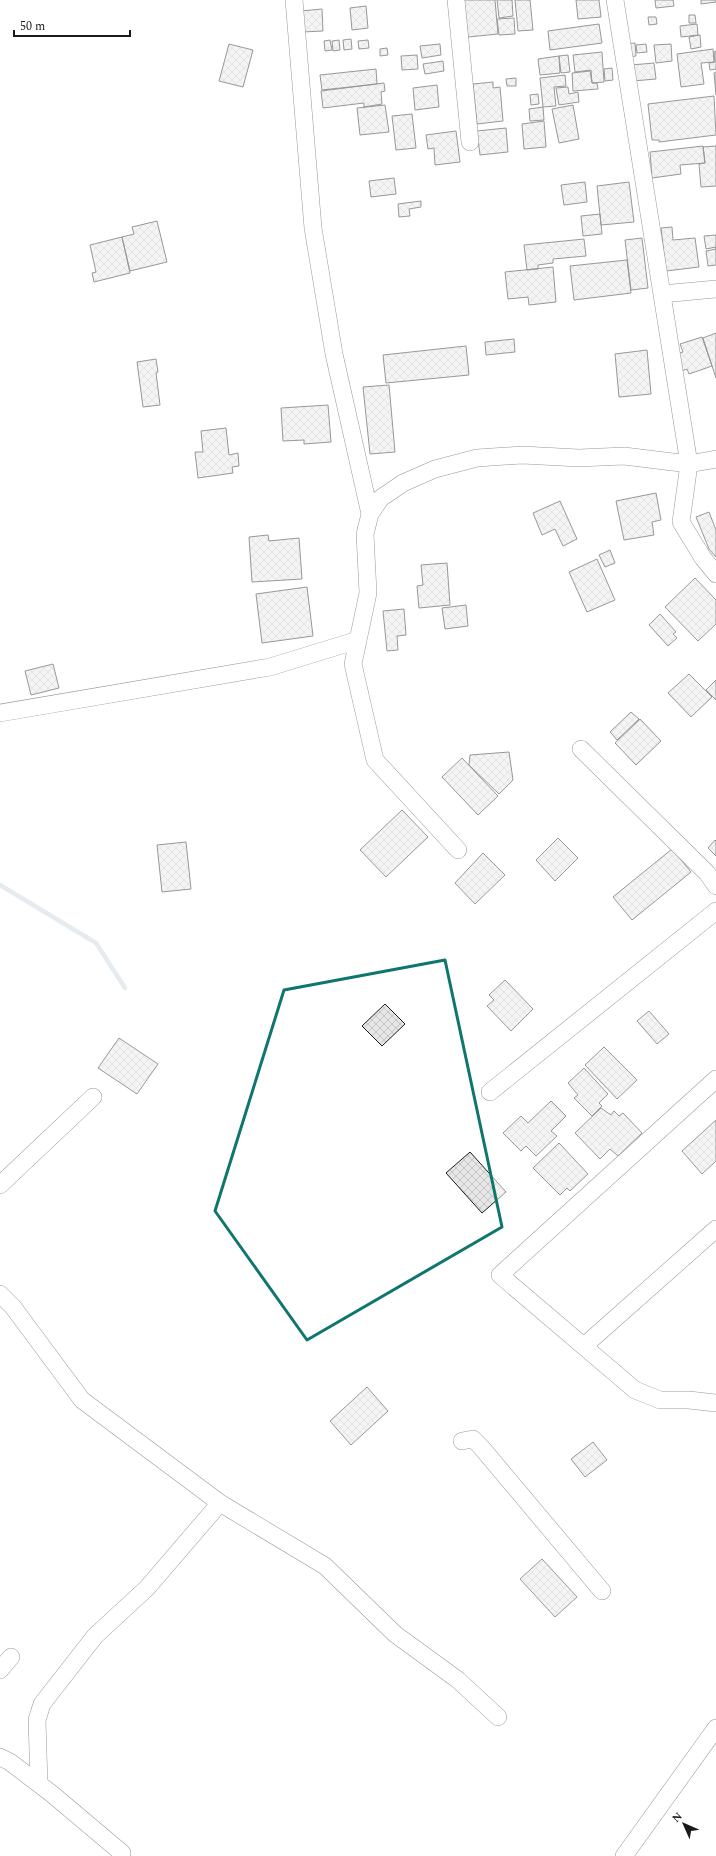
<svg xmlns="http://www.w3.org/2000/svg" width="716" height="1856" font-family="Spectral,serif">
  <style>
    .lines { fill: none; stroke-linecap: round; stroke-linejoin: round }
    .stream { stroke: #c6d2dc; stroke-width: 4.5 }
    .building { fill: url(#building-cross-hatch); stroke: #1a1a1a }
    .minor-casing { stroke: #1a1a1a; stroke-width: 18 }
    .minor { stroke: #fff; stroke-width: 17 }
    .marked { fill: none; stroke: #0f766e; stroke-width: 3; stroke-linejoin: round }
  </style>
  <defs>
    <pattern id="building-cross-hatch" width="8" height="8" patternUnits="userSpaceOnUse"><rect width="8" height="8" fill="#e6e6e6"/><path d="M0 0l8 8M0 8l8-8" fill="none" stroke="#c5c5c5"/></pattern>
  </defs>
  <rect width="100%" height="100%" fill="#fff"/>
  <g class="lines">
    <path class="stream" d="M 0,885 L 96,943 L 125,988"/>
  </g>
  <path class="building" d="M 464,0 L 495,0 L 498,34 L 468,37 Z
    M 497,0 L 512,0 L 513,16 L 499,18 Z
    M 515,0 L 530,0 L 533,30 L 518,31 Z
    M 576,0 L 599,0 L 601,17 L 578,19 Z
    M 655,0 L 673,0 L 674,6 L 656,8 Z
    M 701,0 L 716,0 L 716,2 L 701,4 Z
    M 366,6 L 368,28 L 352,30 L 350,8 Z
    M 322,9 L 323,31 L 302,32 L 301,11 Z
    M 689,15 L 695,15 L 696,23 L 689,23 Z
    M 648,17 L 656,17 L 657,24 L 649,25 Z
    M 514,18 L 515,34 L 499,35 L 497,19 Z
    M 599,24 L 602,43 L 550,50 L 548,31 Z
    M 697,24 L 698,35 L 681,37 L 680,26 Z
    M 700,35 L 701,47 L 691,49 L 689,37 Z
    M 351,39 L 352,49 L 344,50 L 343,40 Z
    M 330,40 L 332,50 L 325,51 L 324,41 Z
    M 339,40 L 340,50 L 333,51 L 332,41 Z
    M 368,40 L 369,48 L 359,49 L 358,41 Z
    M 635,43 L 636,56 L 627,57 L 626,44 Z
    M 229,44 L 253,50 L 243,87 L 219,81 Z
    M 440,44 L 441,55 L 422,58 L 420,46 Z
    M 646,44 L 647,52 L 637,53 L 636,45 Z
    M 671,44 L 672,61 L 656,63 L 654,45 Z
    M 387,48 L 388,55 L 380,56 L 380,49 Z
    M 713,49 L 714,62 L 701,63 L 704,84 L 681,87 L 677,54 Z
    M 716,51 L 716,69 L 710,70 L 709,63 L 715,62 L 714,52 Z
    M 602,52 L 604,82 L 592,83 L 591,70 L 575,72 L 573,55 Z
    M 417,55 L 418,69 L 402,70 L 401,56 Z
    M 568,55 L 570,72 L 561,73 L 559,56 Z
    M 559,56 L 560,73 L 540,75 L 538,59 Z
    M 443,61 L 444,71 L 425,74 L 423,64 Z
    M 654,63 L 656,79 L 633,81 L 631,65 Z
    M 612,68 L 613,80 L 605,81 L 604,69 Z
    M 376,69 L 377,84 L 322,90 L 320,75 Z
    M 590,71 L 592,83 L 597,83 L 598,89 L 573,91 L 572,73 Z
    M 716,72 L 716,95 L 714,73 Z
    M 565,75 L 566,86 L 554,87 L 556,106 L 543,107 L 540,78 Z
    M 516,78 L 516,86 L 507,86 L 506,79 Z
    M 493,82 L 493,88 L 500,87 L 503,121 L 477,124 L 473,84 Z
    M 384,83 L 385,91 L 381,92 L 382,104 L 364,107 L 364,103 L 323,108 L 321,91 Z
    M 437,85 L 439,107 L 415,110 L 413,88 Z
    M 568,87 L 569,94 L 578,92 L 579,102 L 559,105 L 556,88 Z
    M 538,94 L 539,104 L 531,105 L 530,95 Z
    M 714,96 L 716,135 L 659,142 L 659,140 L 652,140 L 648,104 Z
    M 385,105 L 389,132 L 360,135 L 357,108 Z
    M 573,105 L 579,139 L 559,143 L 552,109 Z
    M 543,107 L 544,120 L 530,121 L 529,109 Z
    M 412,114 L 416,148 L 396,150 L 392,116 Z
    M 544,121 L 546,147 L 524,149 L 522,124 Z
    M 506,128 L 508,152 L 480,155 L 477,131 Z
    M 456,131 L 460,162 L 435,165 L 434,148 L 428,149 L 426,135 Z
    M 703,146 L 705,163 L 680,165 L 681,174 L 652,178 L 650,152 Z
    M 716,146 L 716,186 L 701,187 L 699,164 L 705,163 L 703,147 Z
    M 394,178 L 396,194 L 371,197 L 369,181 Z
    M 585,182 L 587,202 L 564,205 L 561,185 Z
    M 629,182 L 634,222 L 601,225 L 597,186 Z
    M 421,201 L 421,207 L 409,209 L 410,216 L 399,217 L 398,204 Z
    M 600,214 L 602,234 L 583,236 L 581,216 Z
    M 157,221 L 167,262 L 130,271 L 122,237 L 134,234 L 132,227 Z
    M 672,227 L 673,240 L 695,238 L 699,267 L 666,271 L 661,228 Z
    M 716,235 L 716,265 L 708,266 L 706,251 L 716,249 L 716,247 L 706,249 L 704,236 Z
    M 122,237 L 130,273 L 94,282 L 92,273 L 96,272 L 90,245 Z
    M 642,238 L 648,288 L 631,290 L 625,240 Z
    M 584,239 L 586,256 L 553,259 L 553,263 L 538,265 L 538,269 L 527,270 L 524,245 Z
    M 627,260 L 631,293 L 574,300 L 570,266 Z
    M 553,267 L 556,302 L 529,305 L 528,297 L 508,299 L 505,272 Z
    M 716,333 L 716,378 L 703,338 Z
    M 702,337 L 712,366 L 689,374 L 687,369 L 681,371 L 676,354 L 683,352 L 680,344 Z
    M 514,339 L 515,352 L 486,355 L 485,342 Z
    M 466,346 L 469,375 L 386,383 L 383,355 Z
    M 647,350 L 651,394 L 619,397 L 615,354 Z
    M 156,359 L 158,372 L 156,373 L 160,405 L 143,407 L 137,362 Z
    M 389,385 L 395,452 L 370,454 L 363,387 Z
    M 328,405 L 331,442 L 304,444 L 304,440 L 283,441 L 281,408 Z
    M 226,428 L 229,455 L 238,453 L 239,466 L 232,467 L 233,473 L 198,478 L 195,452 L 203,452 L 201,431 Z
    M 656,493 L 661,520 L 652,522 L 654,535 L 624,540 L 616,501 Z
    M 560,501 L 577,539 L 563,546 L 555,529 L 542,535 L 533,513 Z
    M 709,512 L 716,530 L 716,557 L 709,549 L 696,517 Z
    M 268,535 L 269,541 L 299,538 L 302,579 L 252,582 L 249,537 Z
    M 610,550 L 615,563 L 605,567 L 599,555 Z
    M 597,559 L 615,600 L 587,612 L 569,572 Z
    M 447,563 L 450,605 L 419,608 L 417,586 L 423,585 L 421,565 Z
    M 695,578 L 716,600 L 716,624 L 698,641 L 665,607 Z
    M 307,587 L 313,636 L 262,643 L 256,594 Z
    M 466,605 L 468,626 L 445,629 L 442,608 Z
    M 404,609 L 406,635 L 397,636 L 398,650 L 387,651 L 383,611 Z
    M 660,614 L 676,632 L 673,634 L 677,638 L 668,646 L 649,625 Z
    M 53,664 L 59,688 L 31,695 L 25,671 Z
    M 689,674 L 712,697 L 691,717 L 668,693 Z
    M 716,680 L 716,700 L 706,690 Z
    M 631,712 L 639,719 L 617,740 L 610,732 Z
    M 640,719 L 661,741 L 636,765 L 615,743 Z
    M 509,752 L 513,780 L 499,794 L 469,765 L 470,755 Z
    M 462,758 L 498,796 L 478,815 L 442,777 Z
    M 402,810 L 428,837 L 386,877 L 360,850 Z
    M 558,838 L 578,858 L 555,881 L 536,860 Z
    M 715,840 L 716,841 L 716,856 L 708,848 Z
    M 186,842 L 191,889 L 162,892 L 157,845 Z
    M 672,849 L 691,872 L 632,920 L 613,897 Z
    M 483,853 L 505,875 L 475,904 L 455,883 Z
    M 505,980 L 533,1009 L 511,1031 L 487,1006 L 494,1000 L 489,995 Z
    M 385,1004 L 405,1024 L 382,1046 L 362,1026 Z
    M 649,1011 L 669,1034 L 657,1044 L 637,1021 Z
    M 119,1038 L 158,1064 L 137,1094 L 98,1068 Z
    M 604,1047 L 637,1080 L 617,1099 L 585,1065 Z
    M 584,1068 L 608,1094 L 599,1103 L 602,1106 L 592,1116 L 574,1098 L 578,1095 L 568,1083 Z
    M 551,1101 L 566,1116 L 551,1131 L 557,1136 L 536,1156 L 526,1146 L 521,1151 L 503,1133 L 521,1116 L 528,1123 Z
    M 601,1108 L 611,1115 L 614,1111 L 619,1116 L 623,1113 L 642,1133 L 618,1156 L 610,1149 L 600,1159 L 575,1133 Z
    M 716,1120 L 716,1161 L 702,1174 L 682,1151 Z
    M 559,1143 L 588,1174 L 570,1191 L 567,1188 L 560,1195 L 533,1168 Z
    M 470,1152 L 506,1192 L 482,1213 L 446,1173 Z
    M 367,1387 L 388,1411 L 351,1445 L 330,1421 Z
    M 593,1442 L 607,1460 L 585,1477 L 571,1459 Z
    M 542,1559 L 577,1597 L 555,1617 L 520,1579 Z"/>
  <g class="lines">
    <defs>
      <path id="minor" d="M 294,0 L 313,228 L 334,354 L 370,514
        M 456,0 L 470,142
        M 615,0 L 689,464 L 681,522 L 703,558 L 716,574
        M 662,294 L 716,289
        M 0,713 L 270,667 L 358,640
        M 581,749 L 707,873 L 716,886
        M 458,850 L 375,760 L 353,664 L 368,593 L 365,534 L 370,514 L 381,498 L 403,483 L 435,469 L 477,458 L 522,455 L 579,458 L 624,456 L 689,464 L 716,459
        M 716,1079 L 500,1275 L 635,1390 L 660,1400 L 689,1400 L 716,1403
        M 490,1092 L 716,911
        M 0,1185 L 93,1097
        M 0,1294 L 13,1307 L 82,1400 L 220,1503 L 325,1566 L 395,1634 L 458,1680 L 498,1717
        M 584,1346 L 716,1229
        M 462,1441 L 473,1439 L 481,1447 L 602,1591
        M 0,1670 L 11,1657
        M 0,1757 L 10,1762 L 52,1794 L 122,1853
        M 39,1784 L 37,1720 L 42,1704 L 95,1636 L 147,1588 L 220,1503
        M 624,1856 L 716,1728"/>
    </defs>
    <use href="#minor" class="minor-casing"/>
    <use href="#minor" class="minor"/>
  </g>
  <path d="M0 0H716V1856H0ZM 445,960 L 502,1227 L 307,1340 L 215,1211 L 284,990 Z" fill="#fff" fill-opacity=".55" fill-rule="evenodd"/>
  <path class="marked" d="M 445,960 L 502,1227 L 307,1340 L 215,1211 L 284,990 Z"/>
  <g transform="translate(684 1824) rotate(315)" stroke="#ffffff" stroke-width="3" paint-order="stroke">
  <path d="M0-3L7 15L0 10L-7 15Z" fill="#1a1a1a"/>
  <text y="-6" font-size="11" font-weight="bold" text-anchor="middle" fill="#1a1a1a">N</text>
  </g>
  <path d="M14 30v6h116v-6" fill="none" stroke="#1a1a1a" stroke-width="2"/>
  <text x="20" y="30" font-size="12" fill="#1a1a1a" stroke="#ffffff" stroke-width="3" paint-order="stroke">50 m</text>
</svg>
